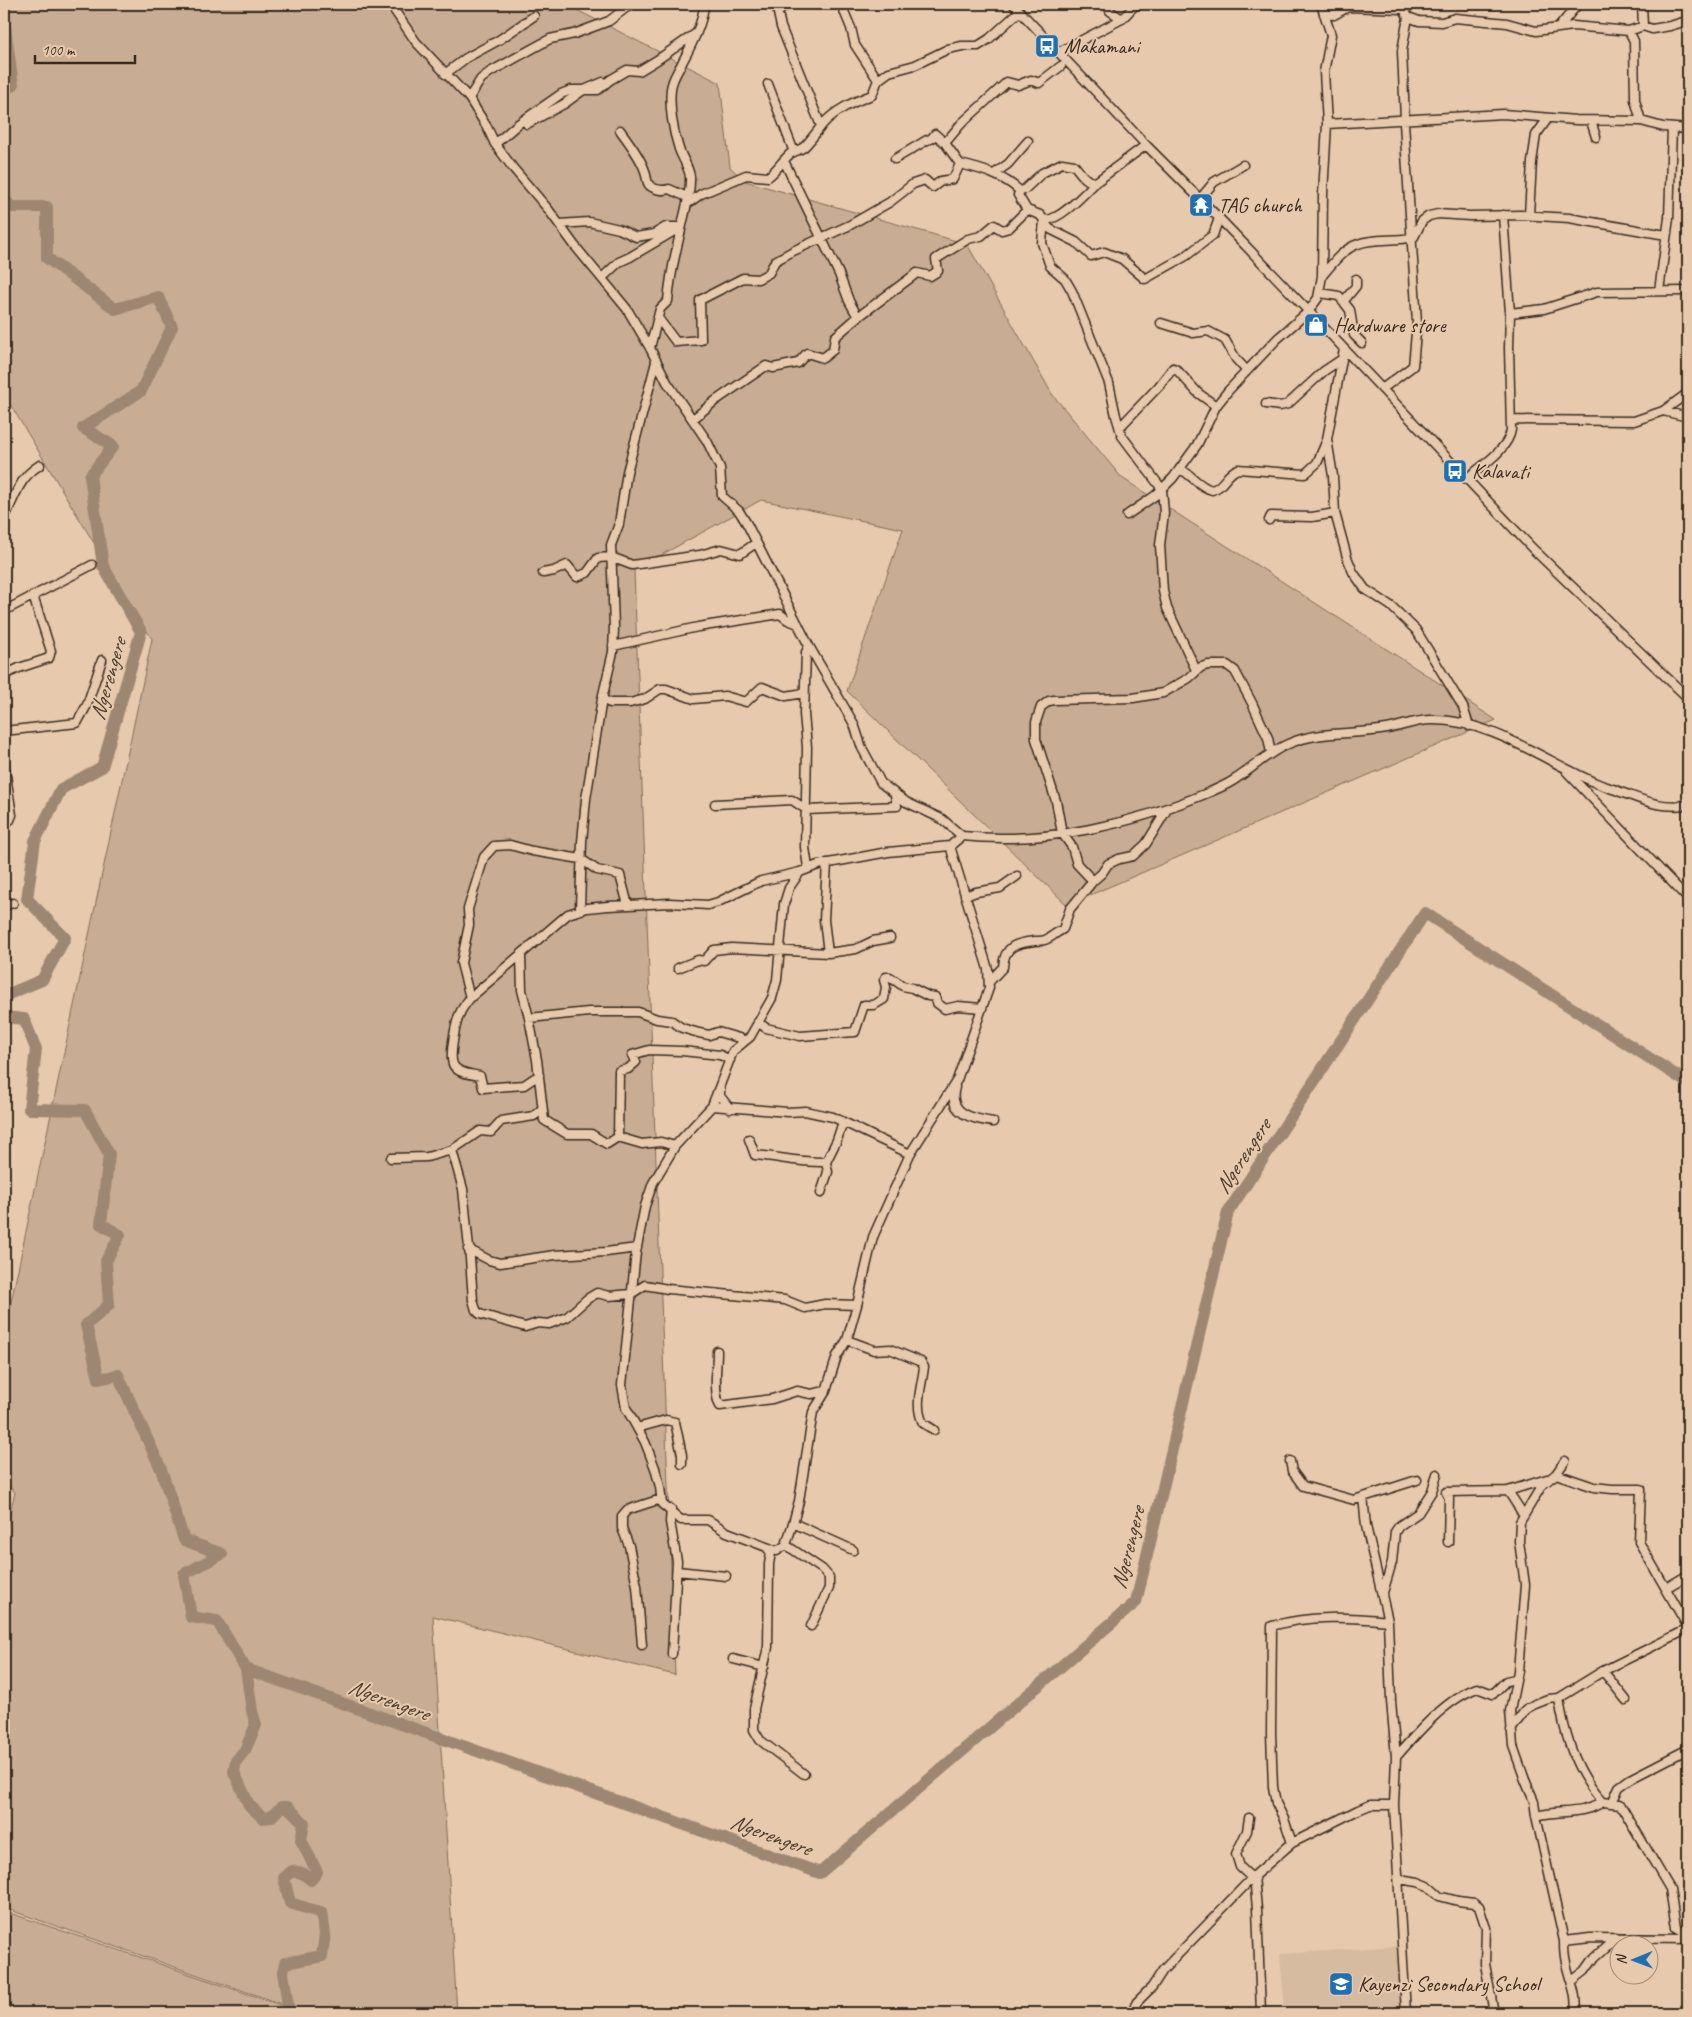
<svg xmlns="http://www.w3.org/2000/svg" width="1692" height="2017" font-family="Caveat,sans-serif">
  <style>
    .built { fill: #d7bba0 }
    .green { fill: #c8ad94; stroke: #826c59 }
    .lines { fill: none; stroke-linecap: round; stroke-linejoin: round }
    .river { stroke: #9e8772; stroke-width: 12 }
    .minor-casing { stroke: #3b2a1e; stroke-width: 11 }
    .minor { stroke: #e7caae; stroke-width: 8 }
    .labels { text-anchor: middle; stroke-width: 4; stroke-linejoin: round; paint-order: stroke }
    .poi-label { font-size: 21px; fill: #3b2a1e; stroke: #e7caae; text-anchor: start }
    .water-label { font-size: 22px; font-style: italic; fill: #4f3d2f; stroke: #e7caae }
  </style>
  <rect width="100%" height="100%" fill="#e7caae"/>
  <filter id="ink" filterUnits="userSpaceOnUse"><feTurbulence type="fractalNoise" baseFrequency=".02" numOctaves="2"/><feDisplacementMap in="SourceGraphic" scale="10" xChannelSelector="R" yChannelSelector="G"/><feConvolveMatrix kernelMatrix="1 2 1 2 8 2 1 2 1" color-interpolation-filters="sRGB"/></filter>
  <g filter="url(#ink)">
    <path class="built" d="M 1397,1946 L 1402,2013 L 1285,2013 L 1280,1954 Z"/>
    <path class="green" d="M 4,4 L 565,4 L 720,83 L 730,167 L 745,181 L 967,244 L 1052,394 L 1122,478 L 1496,720 L 1067,905 L 847,691 L 903,529 L 761,500 L 634,570 L 675,1675 L 433,1616 L 457,2013 L 308,2013 L 4,1908 L 4,1538 L 15,1492 L 4,1483 L 4,1335 L 152,639 L 4,394 Z
      M 4,1911 L 304,2013 L 4,2013 Z"/>
    <g class="lines">
      <path class="river" d="M 4,19 L 13,85 L 4,90
        M 4,198 L 11,207 L 47,207 L 47,258 L 115,309 L 158,297 L 172,327 L 141,391 L 83,428 L 113,446 L 90,476 L 103,566 L 141,632 L 102,767 L 61,789 L 35,841 L 27,899 L 65,938 L 42,980 L 4,996
        M 4,1017 L 24,1019 L 36,1049 L 29,1109 L 85,1110 L 109,1154 L 101,1224 L 120,1235 L 106,1261 L 109,1305 L 86,1325 L 99,1379 L 118,1375 L 161,1469 L 184,1540 L 222,1554 L 184,1574 L 191,1617 L 217,1621 L 246,1669 L 820,1873 L 1136,1602 L 1228,1212 L 1425,913 L 1688,1083
        M 246,1669 L 252,1711 L 256,1725 L 245,1750 L 236,1761 L 234,1772 L 249,1805 L 263,1818 L 271,1817 L 281,1807 L 288,1807 L 304,1823 L 301,1840 L 317,1872 L 311,1880 L 302,1873 L 292,1871 L 284,1878 L 290,1903 L 322,1913 L 325,1934 L 322,1956 L 285,1963 L 283,1972 L 289,2013"/>
      <defs>
        <path id="minor" d="M 390,4 L 416,42 L 469,98 L 487,127 L 495,144 L 513,168 L 548,209 L 575,246 L 627,309 L 650,348 L 667,382 L 707,441 L 720,468 L 722,496 L 739,511 L 747,524 L 809,646 L 854,724 L 862,748 L 881,783 L 906,802 L 942,819 L 962,836 C 1045,845 1133,824 1210,792 C 1219,788 1229,784 1237,778 C 1254,767 1269,752 1288,744 C 1319,730 1354,735 1387,729 C 1402,726 1416,720 1432,720 C 1489,719 1545,761 1596,783 C 1603,786 1611,788 1618,791 C 1646,801 1657,808 1688,805
          M 791,4 L 783,7 L 778,13 L 781,27 L 821,126
          M 841,4 L 851,28 L 855,45 L 878,80
          M 1013,4 L 1146,145 L 1219,218 L 1316,319 L 1532,548 L 1688,698
          M 1108,4 L 1110,11 L 1122,19
          M 1396,4 L 1403,7 L 1408,17 L 1419,21 L 1442,22 L 1455,18 L 1507,23 L 1536,31 L 1573,26 L 1629,31 L 1634,41 L 1635,100 L 1641,121
          M 1642,4 L 1643,26
          M 1322,8 L 1341,4
          M 1324,14 L 1334,15 L 1348,7 L 1402,9
          M 1559,27 L 1578,4
          M 1629,31 L 1643,26 L 1652,29 L 1670,26 L 1683,22
          M 1059,52 L 1122,19 L 1135,5 L 1139,4
          M 445,74 L 466,58 L 499,40 L 534,16
          M 768,84 L 794,152
          M 469,98 L 481,79 L 490,72 L 550,39 L 574,34 L 609,21 L 631,4
          M 1405,120 L 1402,51 L 1408,17
          M 1591,121 L 1596,137
          M 527,124 L 564,104 L 582,91 L 603,82
          M 1327,124 L 1503,114 L 1576,120 L 1641,121 L 1663,127 L 1688,129
          M 620,130 C 629,143 640,156 645,171 C 647,177 646,182 650,186 C 656,190 663,191 669,189 L 687,197
          M 945,143 L 961,124 L 1007,82 L 1018,85 L 1031,80 L 1039,83 L 1061,66
          M 495,144 L 518,124 L 561,94 L 571,90 L 598,90 L 610,80 L 627,70 L 639,71 L 657,60 L 695,34
          M 895,159 L 927,140 L 931,139 L 935,134 L 945,143 L 960,164
          M 784,161 L 839,274 L 849,301 L 858,317
          M 994,174 L 1008,164 L 1028,141
          M 1025,189 L 1042,173 L 1062,163 L 1074,165 C 1080,172 1086,183 1096,182 L 1146,145
          M 1200,199 L 1214,182 L 1243,165
          M 687,204 L 701,194 L 746,175 L 768,177 C 777,170 782,161 790,154 C 795,151 800,150 804,147 C 811,140 816,133 822,125 C 835,110 853,102 872,95 L 878,80 L 889,72 L 915,65 L 948,49 L 962,46 L 978,46 L 989,39 L 1020,11
          M 1529,215 L 1532,162 L 1536,135 L 1546,121
          M 1044,220 C 1060,221 1085,193 1096,182
          M 1044,222 L 1050,229 L 1076,242 L 1091,256 L 1104,252 L 1122,259 L 1145,279 L 1186,256 L 1213,235 L 1219,218
          M 560,224 L 589,222 L 619,229 L 636,237 L 654,234 L 666,227 L 681,227
          M 1322,276 C 1332,264 1343,249 1358,244 C 1375,237 1396,242 1414,237 L 1422,221 L 1429,216 L 1438,214 L 1470,216 L 1521,215 L 1569,218 L 1666,235
          M 602,278 L 619,262 L 630,257 L 681,227
          M 1659,291 L 1669,218 L 1672,128
          M 1320,293 L 1339,296 L 1350,310 L 1354,335 L 1362,343
          M 1343,302 L 1356,286 L 1356,279
          M 1510,313 L 1544,309 L 1597,292 L 1688,291
          M 658,318 L 676,342 L 701,340 L 700,300 L 743,278 L 758,279 L 769,273 L 775,261 L 793,251 L 850,225 L 890,202 L 913,184 L 925,180 L 933,187 L 941,181 L 953,179 L 960,164 C 981,169 1003,175 1020,191 L 1018,195 L 1027,210 L 1040,215 L 1044,220 L 1042,243 L 1050,266 L 1065,279 L 1072,291 L 1109,383 L 1116,416 L 1122,436 L 1162,489 L 1164,513 L 1160,545 L 1163,591 L 1167,608 L 1196,670
          M 1161,323 L 1193,333 L 1208,331 L 1225,340 L 1236,359 L 1247,371
          M 650,348 L 660,309 L 668,301 C 670,277 675,254 681,230 C 684,214 691,194 690,177 C 689,167 682,158 679,149 C 673,131 669,107 671,89 C 672,78 679,70 683,61 C 692,44 703,23 704,4
          M 1344,349 L 1327,439 L 1333,476 L 1335,513 L 1347,557 L 1353,572 L 1365,589 L 1391,606 L 1416,630 L 1463,707 L 1469,726
          M 1382,389 L 1413,366 L 1417,322 L 1404,123
          M 1266,404 L 1280,406 L 1288,404 L 1324,371 L 1342,359
          M 1663,411 L 1688,417
          M 693,419 L 715,401 L 766,366 L 773,368 L 798,363 L 807,353 L 823,358 L 833,350 L 835,337 L 858,317 L 917,273 L 930,276 L 938,271 L 936,259 L 968,239 L 981,236 L 994,225 L 1002,230 L 1009,228 L 1027,210
          M 1511,420 L 1634,421 L 1663,411 L 1688,393
          M 1120,427 L 1159,386 L 1173,368 L 1177,370 L 1198,393 L 1216,406
          M 1180,469 C 1191,474 1199,487 1212,490 C 1224,487 1226,473 1238,469 L 1305,474 L 1317,463 L 1327,440
          M 1466,479 C 1481,466 1508,450 1511,430 L 1509,348 L 1510,313 L 1503,215
          M 1127,515 L 1156,495 L 1173,478 L 1197,445 L 1216,406 L 1228,391 L 1277,339 L 1308,312 L 1318,298 L 1322,276 L 1323,194 L 1327,124 L 1324,72 L 1331,35 L 1321,4
          M 4,519 C 15,498 18,478 40,465
          M 1269,520 L 1271,516 L 1312,517 L 1335,513
          M 543,573 L 554,571 L 567,565 L 577,577 L 587,573 L 598,558 L 611,557 L 632,565 L 700,555 L 721,549 L 740,554 L 756,543
          M 4,611 L 92,565
          M 613,646 L 698,627 L 780,614 L 788,620 L 798,624
          M 4,675 L 19,668 L 49,658 L 51,651 L 33,596
          M 602,699 L 610,703 L 630,703 L 645,699 L 660,689 L 666,689 L 694,699 L 725,696 L 746,702 L 762,687 L 786,696 L 804,693
          M 4,731 L 77,723 L 87,705 L 102,660
          M 4,762 L 12,815 L 10,820 L 4,822
          M 1567,772 L 1688,899
          M 715,804 L 792,800 L 807,810 L 897,806 L 895,795
          M 950,846 L 988,969 L 989,988 L 957,1080 L 910,1154 L 873,1237 L 857,1305 L 847,1340 L 837,1356 L 826,1391 L 813,1412 L 799,1501 L 793,1523 L 786,1545 L 777,1551 L 727,1532 L 708,1520 L 681,1520 L 662,1504 L 660,1487 L 655,1468 L 645,1442 L 626,1408 L 622,1385 L 636,1252 L 645,1206 L 653,1183 L 675,1146 L 712,1106 L 733,1051 L 750,1037 L 772,998 L 777,980 L 784,904 L 789,888 L 800,872 L 818,865 L 888,852 L 950,846 L 962,836
          M 827,863 L 824,920 L 828,953
          M 808,868 L 805,847 L 807,747 L 804,714 L 806,652 L 809,646
          M 1093,881 L 1077,864 L 1072,847 L 1062,833 L 1056,801 L 1036,739 L 1036,722 L 1041,707 L 1049,701 L 1054,700 L 1133,698 L 1163,693 L 1189,678 L 1201,667 L 1208,665 L 1227,665 L 1235,671 L 1252,703 L 1268,738 L 1271,753
          M 965,896 L 976,892 L 1000,888 L 1017,876
          M 4,906 L 13,903
          M 580,909 L 582,842 L 586,799 L 602,699 L 613,652 L 614,627 L 611,545 L 619,524 L 627,472 L 656,362
          M 521,956 L 522,990 L 529,1018 L 537,1060 L 544,1120 L 567,1134 L 591,1134 L 607,1144 L 618,1137 L 642,1144 L 661,1142 L 675,1146
          M 678,968 L 698,960 L 704,961 L 714,950 L 732,948 L 828,953 L 856,949 L 873,941 L 890,938
          M 990,981 L 1003,967 C 1004,946 1016,943 1035,941 C 1038,941 1044,941 1047,939 C 1052,937 1057,932 1063,929 L 1070,909 L 1093,881 L 1102,873 L 1108,864 L 1119,859 L 1133,856 L 1146,844 L 1168,808
          M 470,998 L 461,963 L 469,925 L 468,909 L 484,857 L 494,846 L 510,845 L 532,851 L 581,859 L 597,870 L 620,875 L 628,905
          M 529,1018 L 589,1012 L 638,1012 L 657,1019 L 672,1021 L 682,1028 L 699,1033 L 709,1035 L 718,1032 L 739,1038 L 745,1041
          M 758,1022 L 766,1028 L 800,1036 L 855,1032 L 864,1005 L 874,1005 L 884,999 L 886,987 L 884,980 L 886,977 L 890,977 L 903,986 L 912,988 L 928,996 L 935,997 L 937,1003 L 945,1009 L 958,1006 L 982,1008
          M 539,1075 L 524,1085 L 483,1088 L 480,1076 C 472,1074 459,1074 454,1066 C 448,1058 456,1020 461,1011 C 463,1007 467,1002 470,998 L 568,914 L 587,908 L 608,906 L 670,903 L 708,905 L 718,902 L 761,881 L 800,872
          M 955,1087 C 947,1114 973,1119 993,1122
          M 720,1089 L 720,1096 L 730,1109
          M 712,1106 L 788,1112 L 805,1111 L 833,1117 L 910,1154
          M 618,1137 L 619,1071 L 628,1069 L 636,1062 L 632,1055 L 649,1050 L 682,1051 L 720,1055 L 730,1060
          M 749,1139 L 755,1155 C 779,1157 802,1163 826,1162
          M 452,1150 L 463,1189 L 470,1258 L 473,1300 L 476,1310 L 480,1314 L 525,1327 L 538,1323 L 549,1324 L 567,1317 L 587,1299 L 597,1293 L 609,1296 L 631,1294 L 645,1285 L 668,1289 L 785,1300 L 805,1308 L 825,1304 L 857,1305
          M 391,1158 L 427,1157 L 452,1150 L 480,1131 L 491,1132 L 501,1121 L 534,1116 L 542,1109
          M 821,1193 L 828,1172 L 826,1162 L 837,1140 L 843,1122
          M 468,1249 L 489,1260 L 500,1263 L 555,1255 L 606,1252 L 637,1248
          M 847,1340 L 874,1350 L 890,1349 L 921,1362 L 924,1367 C 922,1386 914,1405 923,1423 L 934,1430
          M 717,1351 C 717,1365 713,1394 720,1406 L 772,1399 L 797,1391 L 811,1394 L 826,1391
          M 637,1428 L 666,1420 L 675,1422 L 682,1455 L 682,1464
          M 1290,1461 L 1292,1471 L 1303,1486 L 1354,1500 L 1417,1480
          M 1565,1461 L 1556,1474 L 1542,1485 L 1520,1522 L 1519,1541 L 1525,1585 L 1518,1671 L 1510,1711 L 1513,1746 L 1525,1780 L 1534,1801 L 1536,1816 L 1564,1941 C 1564,1948 1564,1955 1566,1962 C 1569,1981 1578,1992 1575,2013
          M 1556,1474 L 1594,1487 L 1612,1489 L 1641,1489 L 1639,1542 L 1688,1627
          M 1508,1491 L 1547,1479
          M 1363,1497 L 1366,1526 L 1388,1621 L 1391,1701 L 1396,1757 L 1394,1805 L 1406,2013
          M 671,1509 L 670,1522 L 677,1561 L 672,1654
          M 793,1523 L 853,1550
          M 1448,1542 L 1449,1498 L 1446,1492 L 1508,1491 L 1523,1514
          M 786,1545 L 822,1569 L 829,1577 L 829,1588 L 811,1626
          M 768,1549 L 771,1553 L 769,1564 L 768,1647 L 754,1709 L 754,1730 L 760,1740 L 804,1774
          M 677,1571 L 726,1576
          M 1666,1588 L 1688,1575
          M 1382,1596 L 1392,1562 L 1395,1532 L 1399,1526 L 1418,1513 L 1432,1491 L 1437,1474
          M 642,1645 L 637,1586 L 629,1546 L 622,1528 L 622,1516 L 627,1510 L 661,1499
          M 733,1659 L 764,1667
          M 1603,1671 L 1626,1700
          M 1559,1698 C 1564,1735 1577,1774 1603,1802 L 1620,1804 L 1670,1889 L 1676,1928 L 1688,1935
          M 1511,1730 L 1526,1709 L 1535,1704 L 1548,1699 L 1559,1698 L 1603,1671 L 1688,1629
          M 1396,1757 C 1417,1733 1446,1699 1477,1688 L 1493,1694 L 1506,1681 L 1515,1679
          M 1612,1803 L 1619,1787 L 1630,1779 L 1688,1749
          M 1536,1816 C 1559,1810 1582,1815 1603,1802
          M 1249,1818 L 1247,1831 L 1236,1854 L 1240,1867 L 1252,1878 L 1254,1876 L 1257,1909 L 1261,2013
          M 1292,1843 L 1284,1819 L 1276,1803 L 1273,1787 L 1271,1733 L 1272,1626 C 1309,1615 1349,1617 1388,1621
          M 1399,1879 L 1418,1882 L 1428,1886 L 1439,1896 L 1458,1901 L 1474,1903 L 1479,1907 L 1486,1928 L 1485,1964 L 1494,2013
          M 1564,1941 L 1590,1938 L 1688,1939
          M 1572,1981 L 1585,1971 L 1595,1957 L 1616,1938
          M 1131,2013 L 1137,2002 L 1152,1987 L 1163,1970 L 1254,1876 L 1292,1843 L 1358,1810 L 1370,1805 L 1394,1805
          M 1681,2013 L 1688,2006"/>
      </defs>
      <use href="#minor" class="minor-casing"/>
      <use href="#minor" class="minor"/>
    </g>
  </g>
  <defs>
    <symbol id="bus-square" viewBox="-11 -11 22 22"><rect x="-9" y="-9" width="18" height="18" rx="4" fill="#1f6fb2" stroke="#e7caae"/><path d="M-5-6H5V4H4V6H2V4H-2V6H-4V4H-5ZM-3.5-4V0h7V-4ZM-3.5 1.2v1.5H-2V1.2ZM2 1.2v1.5H3.5V1.2Z" fill="#fff"/></symbol>
    <symbol id="temple-square" viewBox="-11 -11 22 22"><rect x="-9" y="-9" width="18" height="18" rx="4" fill="#1f6fb2" stroke="#e7caae"/><path d="M0-6L5-2H3V0L6.5 2.5H4V6H1.5V3h-3V6H-4V2.5H-6.5L-3 0V-2H-5Z" fill="#fff"/></symbol>
    <symbol id="shop-square" viewBox="-11 -11 22 22"><rect x="-9" y="-9" width="18" height="18" rx="4" fill="#1f6fb2" stroke="#e7caae"/><path d="M-5-2.5h2.3a2.7 3.5 0 0 1 5.4 0H5L5.5 6h-11ZM-1.5-2.5h3a1.5 2.3 0 0 0-3 0Z" fill="#fff"/></symbol>
    <symbol id="school-square" viewBox="-11 -11 22 22"><rect x="-9" y="-9" width="18" height="18" rx="4" fill="#1f6fb2" stroke="#e7caae"/><path d="M0-5L7-2L0 1L-7-2ZM-4 1L0 2.5L4 1V4Q0 6-4 4Z" fill="#fff"/></symbol>
  </defs>
  <g fill-rule="evenodd">
    <use href="#bus-square" x="1033" y="32" width="28" height="28"/>
    <use href="#temple-square" x="1187" y="191" width="28" height="28"/>
    <use href="#shop-square" x="1302" y="311" width="28" height="28"/>
    <use href="#bus-square" x="1441" y="457" width="28" height="28"/>
    <use href="#school-square" x="1327" y="1970" width="28" height="28"/>
  </g>
  <g class="labels">
    <g class="poi-label">
      <text x="1064" y="53">Makamani</text>
      <text x="1218" y="212">TAG church</text>
      <text x="1334" y="332">Hardware store</text>
      <text x="1472" y="478">Kalavati</text>
      <text x="1358" y="1991">Kayenzi Secondary School</text>
    </g>
    <g class="water-label">
      <text transform="translate(107 679) rotate(-74)" y="8">Ngerengere</text>
      <text transform="translate(1242 1156) rotate(-57)" y="8">Ngerengere</text>
      <text transform="translate(1127 1548) rotate(-76)" y="8">Ngerengere</text>
      <text transform="translate(389 1699) rotate(20)" y="8">Ngerengere</text>
      <text transform="translate(771 1834) rotate(20)" y="8">Ngerengere</text>
    </g>
  </g>
  <rect width="1692" height="2017" fill="none" stroke="#e7caae" stroke-width="20"/>
  <rect x="10" y="10" width="1672" height="1997" fill="none" stroke="#3b2a1e" stroke-width="2" filter="url(#ink)"/>
  <g transform="translate(1634 1960) rotate(269)"><circle r="24" fill="#e7caae" stroke="#a28a74"/>
  <path d="M0-4L9 19L0 12L-9 19Z" fill="#1f6fb2"/>
  <text y="-8" font-size="14" font-weight="bold" text-anchor="middle" fill="#3b2a1e">N</text>
  </g>
  <path d="M35 55v8h100v-8" fill="none" stroke="#3b2a1e" stroke-width="2.5"/>
  <text x="42" y="55" font-size="15" fill="#3b2a1e" stroke="#e7caae" stroke-width="4" paint-order="stroke">100 m</text>
</svg>
